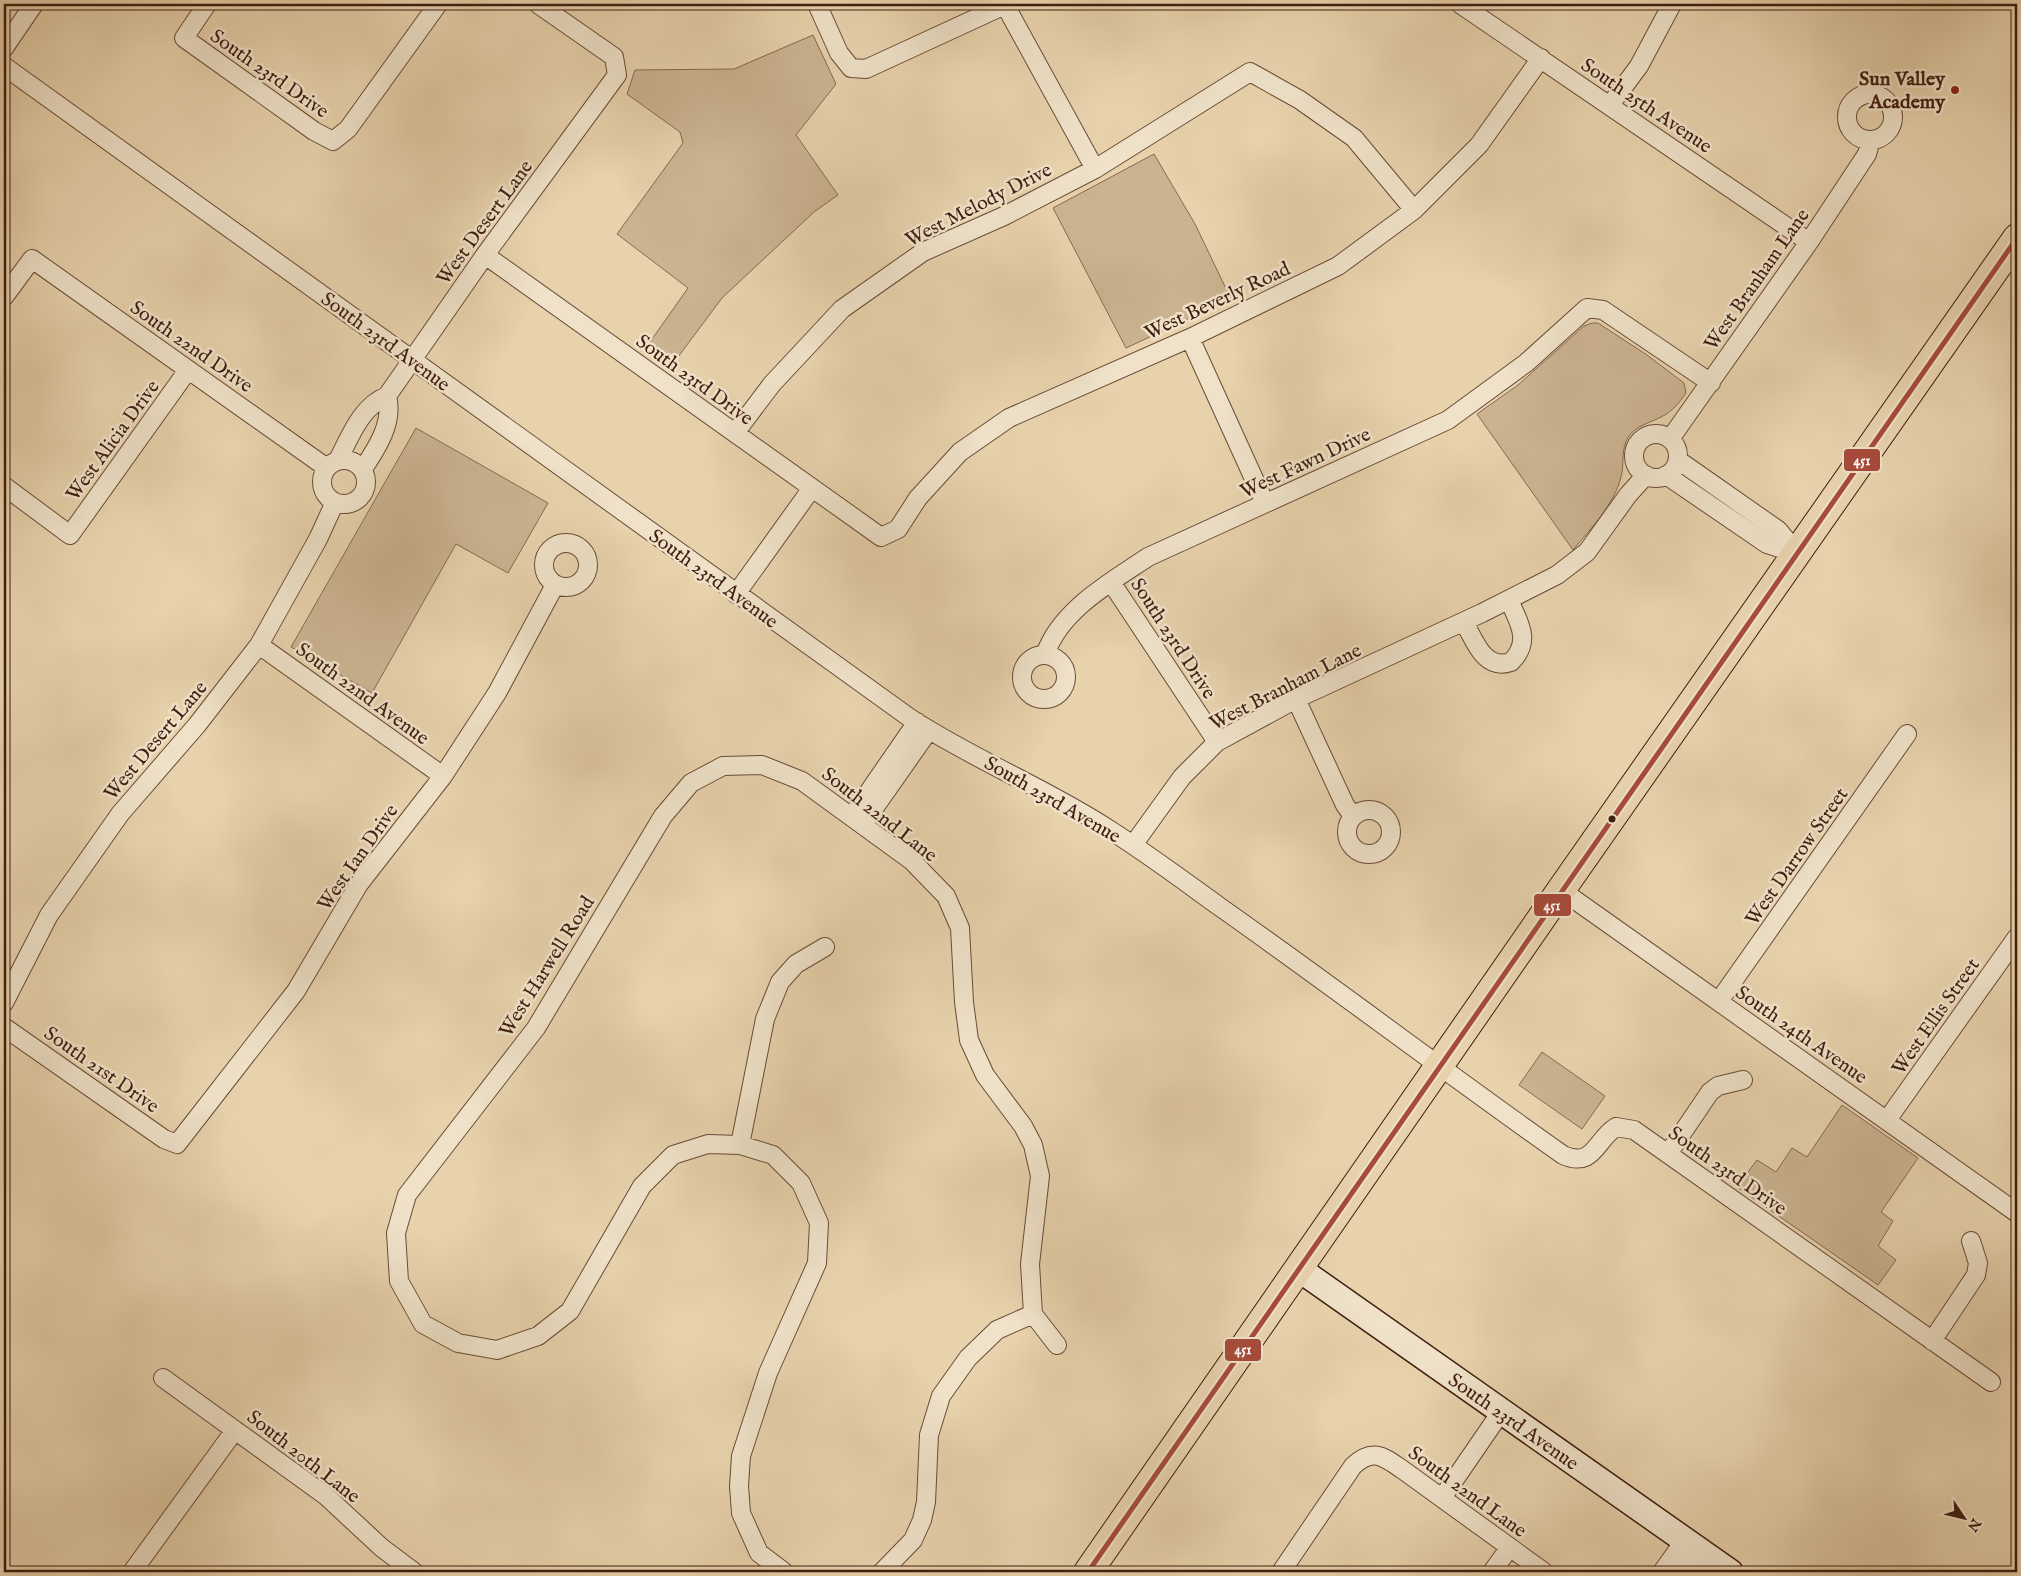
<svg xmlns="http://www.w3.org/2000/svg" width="2021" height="1576" font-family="'IM FELL English',serif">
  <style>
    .green { fill: #cbb391; stroke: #866850 }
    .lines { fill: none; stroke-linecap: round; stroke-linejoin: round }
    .street-casing { stroke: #6a4a37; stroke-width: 20 }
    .secondary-casing { stroke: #401d10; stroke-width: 28 }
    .primary-casing { stroke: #401d10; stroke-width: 30 }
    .street { stroke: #efe2c9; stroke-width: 18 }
    .secondary { stroke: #efe2c9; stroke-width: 25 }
    .primary { stroke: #e7d2ac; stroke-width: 28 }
    .bus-1-casing { stroke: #efe2c9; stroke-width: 9 }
    .bus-1 { stroke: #a74b3a; stroke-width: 5 }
    .poi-dot { fill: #8f2418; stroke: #efe2c9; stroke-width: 2 }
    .bus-dot { fill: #401d10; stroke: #efe2c9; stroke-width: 2 }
    .labels { text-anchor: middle; stroke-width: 5; stroke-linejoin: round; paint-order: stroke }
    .street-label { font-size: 20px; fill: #401d10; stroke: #efe2c9 }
    .poi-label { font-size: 20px; font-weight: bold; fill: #401d10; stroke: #efe2c9; text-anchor: end }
    .line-badge { stroke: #efe2c9; stroke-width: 2 }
    .badge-label { font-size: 14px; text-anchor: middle; font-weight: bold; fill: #fff }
  </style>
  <rect width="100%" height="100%" fill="#e7d2ac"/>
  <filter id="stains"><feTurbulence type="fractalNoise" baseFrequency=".004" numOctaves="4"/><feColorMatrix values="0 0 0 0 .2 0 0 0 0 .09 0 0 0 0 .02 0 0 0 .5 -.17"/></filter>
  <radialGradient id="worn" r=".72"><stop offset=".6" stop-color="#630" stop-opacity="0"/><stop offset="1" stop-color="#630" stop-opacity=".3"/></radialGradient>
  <path class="green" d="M 813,35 L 836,84 L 796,135 L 838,195 L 814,212 L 722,298 L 675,361 L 650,342 L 688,288 L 617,234 L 683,143 L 680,132 L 627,94 L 635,70 L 734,69 Z
    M 1154,154 L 1195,224 L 1231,299 L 1126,348 L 1053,208 Z
    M 1592,323 L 1598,323 L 1647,355 L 1684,383 L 1686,393 C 1679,403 1672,412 1661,417 C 1650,423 1637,425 1629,436 C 1620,449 1625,463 1621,477 C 1614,505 1591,528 1573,550 L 1477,414 L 1518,385 L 1584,326 Z
    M 416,428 L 548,503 L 508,573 L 456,544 L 372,693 L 291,647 Z
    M 1542,1052 L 1605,1096 L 1582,1129 L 1519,1085 Z
    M 1842,1105 L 1918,1158 L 1881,1212 L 1893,1221 L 1878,1246 L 1896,1260 L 1878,1285 L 1737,1187 L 1757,1160 L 1776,1172 L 1792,1148 L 1807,1157 Z"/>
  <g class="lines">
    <defs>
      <path id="street" d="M 207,4 L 184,38 L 314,131 L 333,141 L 348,129 L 438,4
        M 817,4 L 839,53 L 851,68 L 866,69 L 1007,4
        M 1460,4 L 1809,242
        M 1005,5 L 1095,169
        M 4,48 L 34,4
        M 4,66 L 910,718 C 974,760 1046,788 1110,830 C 1148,854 1184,881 1220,907 C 1335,988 1448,1074 1563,1155 C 1594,1169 1596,1139 1616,1127 L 1634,1130 L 1991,1382
        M1847 117a23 23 0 1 1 46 0a23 23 0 1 1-46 0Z
        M 1610,105 L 1639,66 L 1672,4
        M 485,255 L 881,537 L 898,529 L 918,498 L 960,452 L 1009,418 L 1190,338 L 1338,266 L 1414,210 L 1479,145 L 1541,58
        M 4,297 L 32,259 L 327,468
        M 1190,338 L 1265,503
        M 735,433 L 772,384 L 842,309 L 923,252 L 1004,216 L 1095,169 L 1250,72 L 1300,100 L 1354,138 L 1414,210
        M1634 456a22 22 0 1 1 44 0a22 22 0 1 1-44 0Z
        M 1670,439 L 1809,242 L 1867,154 L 1871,140
        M322 482a22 22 0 1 1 44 0a22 22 0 1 1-44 0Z
        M 338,460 C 350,437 361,406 387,396 L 485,255 L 617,75 L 614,57 L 538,4
        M 1678,460 L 1778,530 L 1798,554
        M 363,469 C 377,448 394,422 387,396
        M 1666,475 L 1767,544 L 1798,554
        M 4,486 L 70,535 L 188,370
        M544 565a22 22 0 1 1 44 0a22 22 0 1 1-44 0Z
        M 1111,582 L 1217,742
        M 736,594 L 812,488
        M 1464,622 C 1475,641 1484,671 1511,662 C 1532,641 1519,623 1509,600
        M 259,645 L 443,776
        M1022 677a22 22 0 1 1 44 0a22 22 0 1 1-44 0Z
        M 1045,655 C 1060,610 1111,582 1148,557 L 1448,420 L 1526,363 L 1587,308 L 1603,310 L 1711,383
        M 1296,699 L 1345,805 L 1353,816
        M1347 832a22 22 0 1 1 44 0a22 22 0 1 1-44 0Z
        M 852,816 L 917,722
        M 863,824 L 929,730
        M 1133,845 L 1182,777 L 1217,742 L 1296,699 L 1482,613 L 1557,575 L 1587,552 L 1628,495 L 1646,475
        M 1561,890 L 2017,1213
        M 1719,1001 L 1907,734
        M 4,1003 L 49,915 L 120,814 L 197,725 L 259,645 L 318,539 L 335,502
        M 4,1027 L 164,1139 L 177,1144 L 296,991 L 359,884 L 443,776 L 497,693 L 555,585
        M 1887,1120 L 2017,937
        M 740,1145 L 765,1019 L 780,982 L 796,964 L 825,947
        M 1668,1154 L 1710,1092 L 1718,1086 L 1743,1080
        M 1932,1341 L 1976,1275 L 1978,1263 L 1971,1241
        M 163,1378 L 326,1496 L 382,1548 L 414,1572
        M 1442,1498 L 1501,1412
        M 132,1572 L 235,1430
        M 784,1572 L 759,1553 L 741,1513 L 739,1486 L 741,1456 L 768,1373 L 817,1263 L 819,1223 L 801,1183 L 773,1155 L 740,1145 L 708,1144 L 673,1155 L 642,1186 L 570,1311 L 538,1336 L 497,1350 L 458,1343 L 423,1324 L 399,1281 L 396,1233 L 407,1195 L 536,1028 L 663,816 L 691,783 L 723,766 L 762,765 L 802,781 L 912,861 L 946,896 L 960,928 L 964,1002 L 969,1040 L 985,1075 L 1023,1126 L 1033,1145 L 1040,1176 L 1030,1264 L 1033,1314 L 1057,1345
        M 882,1572 L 913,1540 L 922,1520 L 926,1502 L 929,1435 L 941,1396 L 968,1358 L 997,1330 L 1033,1314
        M 1281,1572 L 1353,1466 C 1373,1447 1384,1457 1403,1470 L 1544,1572
        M 1492,1572 L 1510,1547
        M 1662,1572 L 1685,1540
        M 1684,1572 L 1699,1550"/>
      <path id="secondary" d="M 1299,1269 L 1730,1572"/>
      <path id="primary" d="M 1088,1572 L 1561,890 L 2017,238"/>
    </defs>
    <use href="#street" class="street-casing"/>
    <use href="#secondary" class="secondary-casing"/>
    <use href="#primary" class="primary-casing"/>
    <use href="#street" class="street"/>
    <use href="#secondary" class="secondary"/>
    <use href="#primary" class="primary"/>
    <defs>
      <path id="bus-1" d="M 1088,1572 L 2017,238"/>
    </defs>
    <use href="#bus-1" class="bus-1-casing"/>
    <use href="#bus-1" class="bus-1"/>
  </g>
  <circle class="poi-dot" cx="1955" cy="90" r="5"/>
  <circle class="bus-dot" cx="1612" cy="819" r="4.5"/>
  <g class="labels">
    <g class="street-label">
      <text transform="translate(270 73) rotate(35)" y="7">South 23rd Drive</text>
      <text transform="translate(1647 105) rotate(34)" y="7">South 25th Avenue</text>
      <text transform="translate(978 204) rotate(-27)" y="7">West Melody Drive</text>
      <text transform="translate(484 222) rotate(-54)" y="7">West Desert Lane</text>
      <text transform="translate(1756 279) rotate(-55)" y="7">West Branham Lane</text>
      <text transform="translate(1217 300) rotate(-25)" y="7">West Beverly Road</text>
      <text transform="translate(386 341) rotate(36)" y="7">South 23rd Avenue</text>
      <text transform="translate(192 346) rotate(35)" y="7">South 22nd Drive</text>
      <text transform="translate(695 379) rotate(36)" y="7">South 23rd Drive</text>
      <text transform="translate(112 440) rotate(-54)" y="7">West Alicia Drive</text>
      <text transform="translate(1305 462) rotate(-25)" y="7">West Fawn Drive</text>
      <text transform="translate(714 578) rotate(36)" y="7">South 23rd Avenue</text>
      <text transform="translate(1174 638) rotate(57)" y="7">South 23rd Drive</text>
      <text transform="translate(1285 686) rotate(-27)" y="7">West Branham Lane</text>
      <text transform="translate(363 693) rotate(36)" y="7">South 22nd Avenue</text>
      <text transform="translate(155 740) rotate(-50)" y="7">West Desert Lane</text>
      <text transform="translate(1053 799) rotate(30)" y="7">South 23rd Avenue</text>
      <text transform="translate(880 814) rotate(38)" y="7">South 22nd Lane</text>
      <text transform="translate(1796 856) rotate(-55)" y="7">West Darrow Street</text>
      <text transform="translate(357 857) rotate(-55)" y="7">West Ian Drive</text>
      <text transform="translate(546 966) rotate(-58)" y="7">West Harwell Road</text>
      <text transform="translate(1935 1016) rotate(-55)" y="7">West Ellis Street</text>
      <text transform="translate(1802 1034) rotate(35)" y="7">South 24th Avenue</text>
      <text transform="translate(102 1069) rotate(35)" y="7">South 21st Drive</text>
      <text transform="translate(1728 1170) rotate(35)" y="7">South 23rd Drive</text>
      <text transform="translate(1514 1421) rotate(35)" y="7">South 23rd Avenue</text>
      <text transform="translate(304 1456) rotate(38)" y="7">South 20th Lane</text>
      <text transform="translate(1468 1491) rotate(36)" y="7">South 22nd Lane</text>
    </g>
    <g class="poi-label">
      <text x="1945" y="85">Sun Valley<tspan x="1945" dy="23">Academy</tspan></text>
    </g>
  </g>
  <g class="line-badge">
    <rect x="1843" y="448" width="38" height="24" rx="5" fill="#a74b3a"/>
    <rect x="1533" y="893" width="39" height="24" rx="5" fill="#a74b3a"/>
    <rect x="1224" y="1338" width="38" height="24" rx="5" fill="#a74b3a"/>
  </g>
  <g class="badge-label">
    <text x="1862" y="465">451</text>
    <text x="1552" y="910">451</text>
    <text x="1243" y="1354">451</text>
  </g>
  <rect width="2021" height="1576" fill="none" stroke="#e7d2ac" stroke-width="20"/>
  <rect x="5" y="5" width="2011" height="1566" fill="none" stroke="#401d10" stroke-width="2.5"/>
  <rect x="10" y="10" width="2001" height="1556" fill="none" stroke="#401d10"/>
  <g transform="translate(1964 1518) rotate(125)" stroke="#efe2c9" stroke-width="4" paint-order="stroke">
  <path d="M0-4L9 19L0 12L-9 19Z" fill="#401d10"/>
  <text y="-8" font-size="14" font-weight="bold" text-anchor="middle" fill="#401d10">N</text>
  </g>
  <rect width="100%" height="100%" filter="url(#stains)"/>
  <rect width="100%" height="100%" fill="url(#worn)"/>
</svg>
